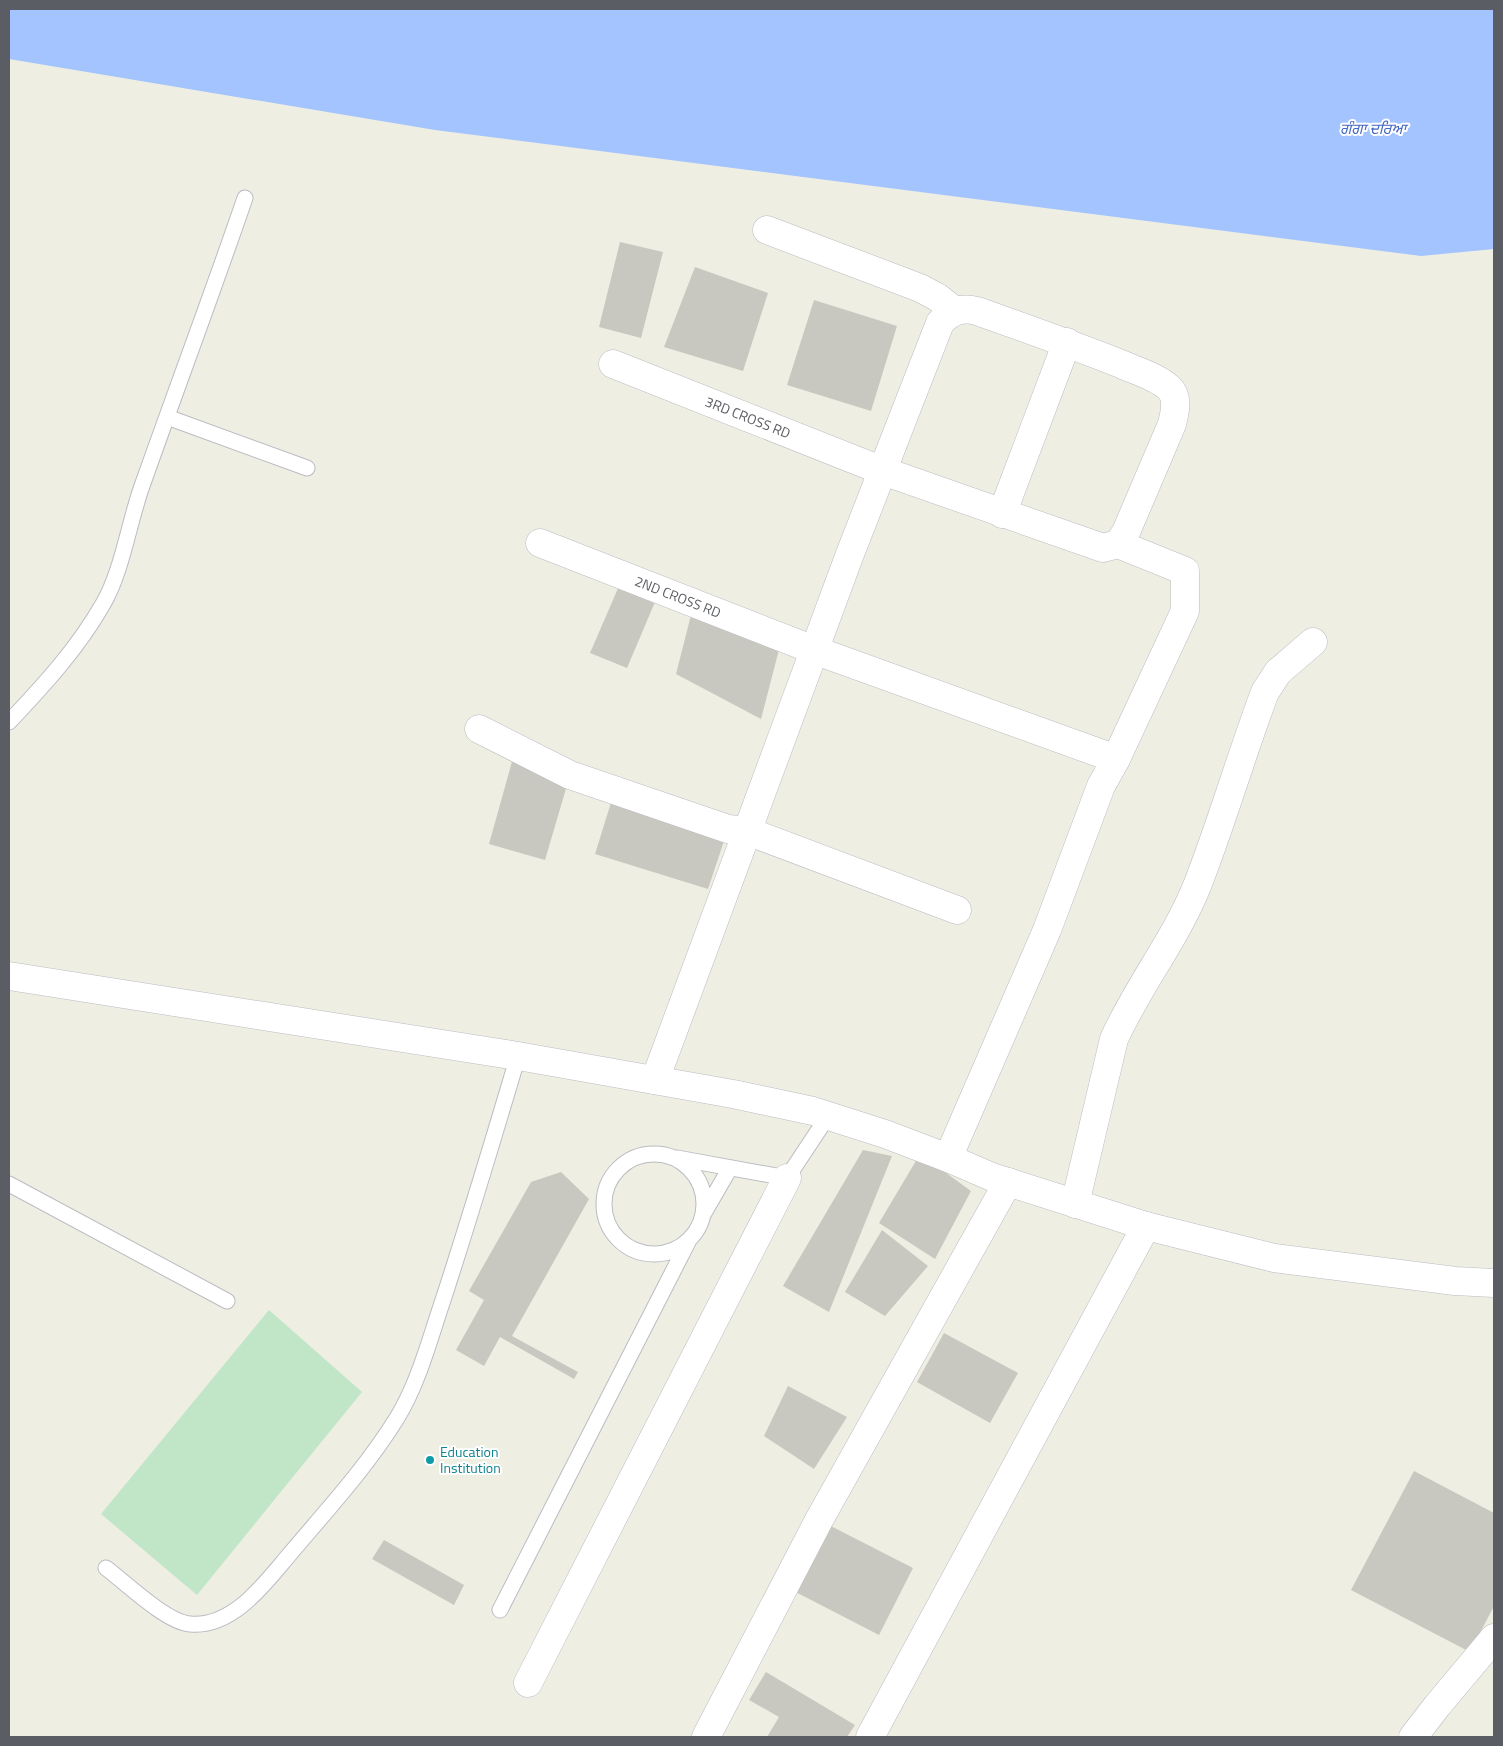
<svg xmlns="http://www.w3.org/2000/svg" width="1503" height="1746" font-family="'Titillium Web','Noto Sans Gurmukhi',sans-serif">
  <style>
    .green { fill: #c0e6c7 }
    .water { fill: #a3c4ff }
    .building { fill: #c9c8c0 }
    .lines { fill: none; stroke-linecap: round; stroke-linejoin: round }
    .lane-casing { stroke: #bbbcc2; stroke-width: 17 }
    .street-casing { stroke: #bbbcc2; stroke-width: 29 }
    .lane { stroke: #fff; stroke-width: 15 }
    .street { stroke: #fff; stroke-width: 28 }
    .culture-dot { fill: #0f9aa8; stroke: #fff; stroke-width: 2 }
    .labels { text-anchor: middle; stroke-width: 4; stroke-linejoin: round; paint-order: stroke }
    .street-label { font-size: 14px; fill: #5b5d64; stroke: #fff }
    .culture-label { font-size: 14px; fill: #0d838f; stroke: #fff; text-anchor: start }
    .water-label { font-size: 15px; font-style: italic; fill: #4569c3; stroke: #fff }
  </style>
  <rect width="100%" height="100%" fill="#eeeee3"/>
  <path class="green" d="M 269,1310 L 362,1392 L 197,1595 L 101,1514 Z"/>
  <path class="water" d="M 9,9 L 1494,9 L 1494,249 L 1421,256 L 435,130 L 9,59 Z"/>
  <path class="building" d="M 620,242 L 663,252 L 641,338 L 599,327 Z
    M 695,267 L 768,293 L 743,371 L 664,347 Z
    M 814,300 L 897,326 L 871,411 L 787,385 Z
    M 619,586 L 655,602 L 627,668 L 590,653 Z
    M 691,615 L 782,638 L 761,719 L 676,674 Z
    M 513,758 L 570,775 L 545,860 L 489,844 Z
    M 614,793 L 728,829 L 708,889 L 595,854 Z
    M 863,1150 L 892,1156 L 829,1312 L 783,1286 Z
    M 920,1154 L 971,1191 L 935,1259 L 879,1223 Z
    M 561,1172 L 589,1199 L 512,1336 L 578,1372 L 574,1379 L 500,1337 L 484,1366 L 456,1350 L 484,1300 L 469,1291 L 531,1182 Z
    M 882,1230 L 928,1266 L 885,1316 L 845,1292 Z
    M 944,1333 L 1018,1373 L 990,1423 L 917,1382 Z
    M 788,1386 L 847,1417 L 814,1469 L 764,1436 Z
    M 1414,1471 L 1494,1513 L 1494,1606 L 1470,1652 L 1351,1590 Z
    M 819,1520 L 913,1568 L 879,1635 L 784,1586 Z
    M 384,1540 L 464,1585 L 454,1605 L 372,1559 Z
    M 766,1672 L 855,1725 L 847,1737 L 767,1737 L 779,1717 L 749,1700 Z"/>
  <g class="lines">
    <defs>
      <path id="lane" d="M 167,417 L 307,468
        M 9,722 C 44,685 78,648 103,604 C 122,572 129,522 142,486 C 176,390 212,294 245,198
        M604 1204a50 50 0 1 1 100 0a50 50 0 1 1-100 0Z
        M 677,1158 L 787,1178 L 828,1116
        M 9,1184 L 227,1301
        M 704,1213 L 730,1168
        M 106,1568 C 126,1583 166,1622 190,1624 C 233,1628 265,1583 289,1555 C 327,1510 366,1468 397,1418 C 419,1382 430,1338 444,1297 C 470,1217 494,1137 518,1056
        M 500,1610 L 688,1242"/>
      <g id="street">
        <path d="M 767,230 L 920,288 L 937,297 L 955,311"/>
        <path id="s1" d="M 613,364 L 883,471 L 1103,548 L 1118,544 L 1126,532 L 1172,424 C 1175,412 1179,397 1169,388 C 1156,376 1136,371 1121,364 C 1073,345 1025,328 977,311 C 961,307 951,311 940,323 L 850,554 L 655,1080"/>
        <path d="M 1002,514 L 1067,342"/>
        <path id="s2" d="M 540,543 L 814,650 L 1116,759"/>
        <path d="M 479,729 L 570,775 L 728,829 L 747,831 L 957,910"/>
        <path d="M 9,976 L 518,1056 L 733,1094 L 813,1111 L 885,1134 L 948,1158 L 992,1177 L 1146,1226 L 1274,1258 L 1455,1281 L 1494,1283"/>
        <path d="M 948,1158 L 1047,930 L 1101,786 L 1116,759 L 1185,611 L 1185,571 L 1118,544"/>
        <path d="M 1075,1204 L 1114,1039 C 1138,986 1175,940 1197,886 C 1222,822 1241,756 1265,692 L 1278,672 L 1313,642"/>
        <path d="M 528,1683 L 787,1178"/>
        <path d="M 706,1737 L 819,1520 L 1008,1182"/>
        <path d="M 870,1737 L 1146,1226"/>
        <path d="M 1413,1737 L 1437,1706 L 1494,1638"/>
      </g>
    </defs>
    <use href="#lane" class="lane-casing"/>
    <use href="#street" class="street-casing"/>
    <use href="#lane" class="lane"/>
    <use href="#street" class="street"/>
  </g>
  <circle class="culture-dot" cx="430" cy="1460" r="5"/>
  <g class="labels">
    <g class="street-label">
      <text dy="5" stroke="none"><textPath href="#s1" startOffset="145">3RD CROSS RD</textPath></text>
      <text dy="5" stroke="none"><textPath href="#s2" startOffset="148">2ND CROSS RD</textPath></text>
    </g>
    <g class="culture-label">
      <text x="440" y="1457">Education<tspan x="440" dy="16">Institution</tspan></text>
    </g>
    <g class="water-label">
      <text x="1373" y="134">ਗੰਗਾ ਦਰਿਆ</text>
    </g>
  </g>
  <rect width="1503" height="1746" fill="none" stroke="#5b5d64" stroke-width="20"/>
</svg>
